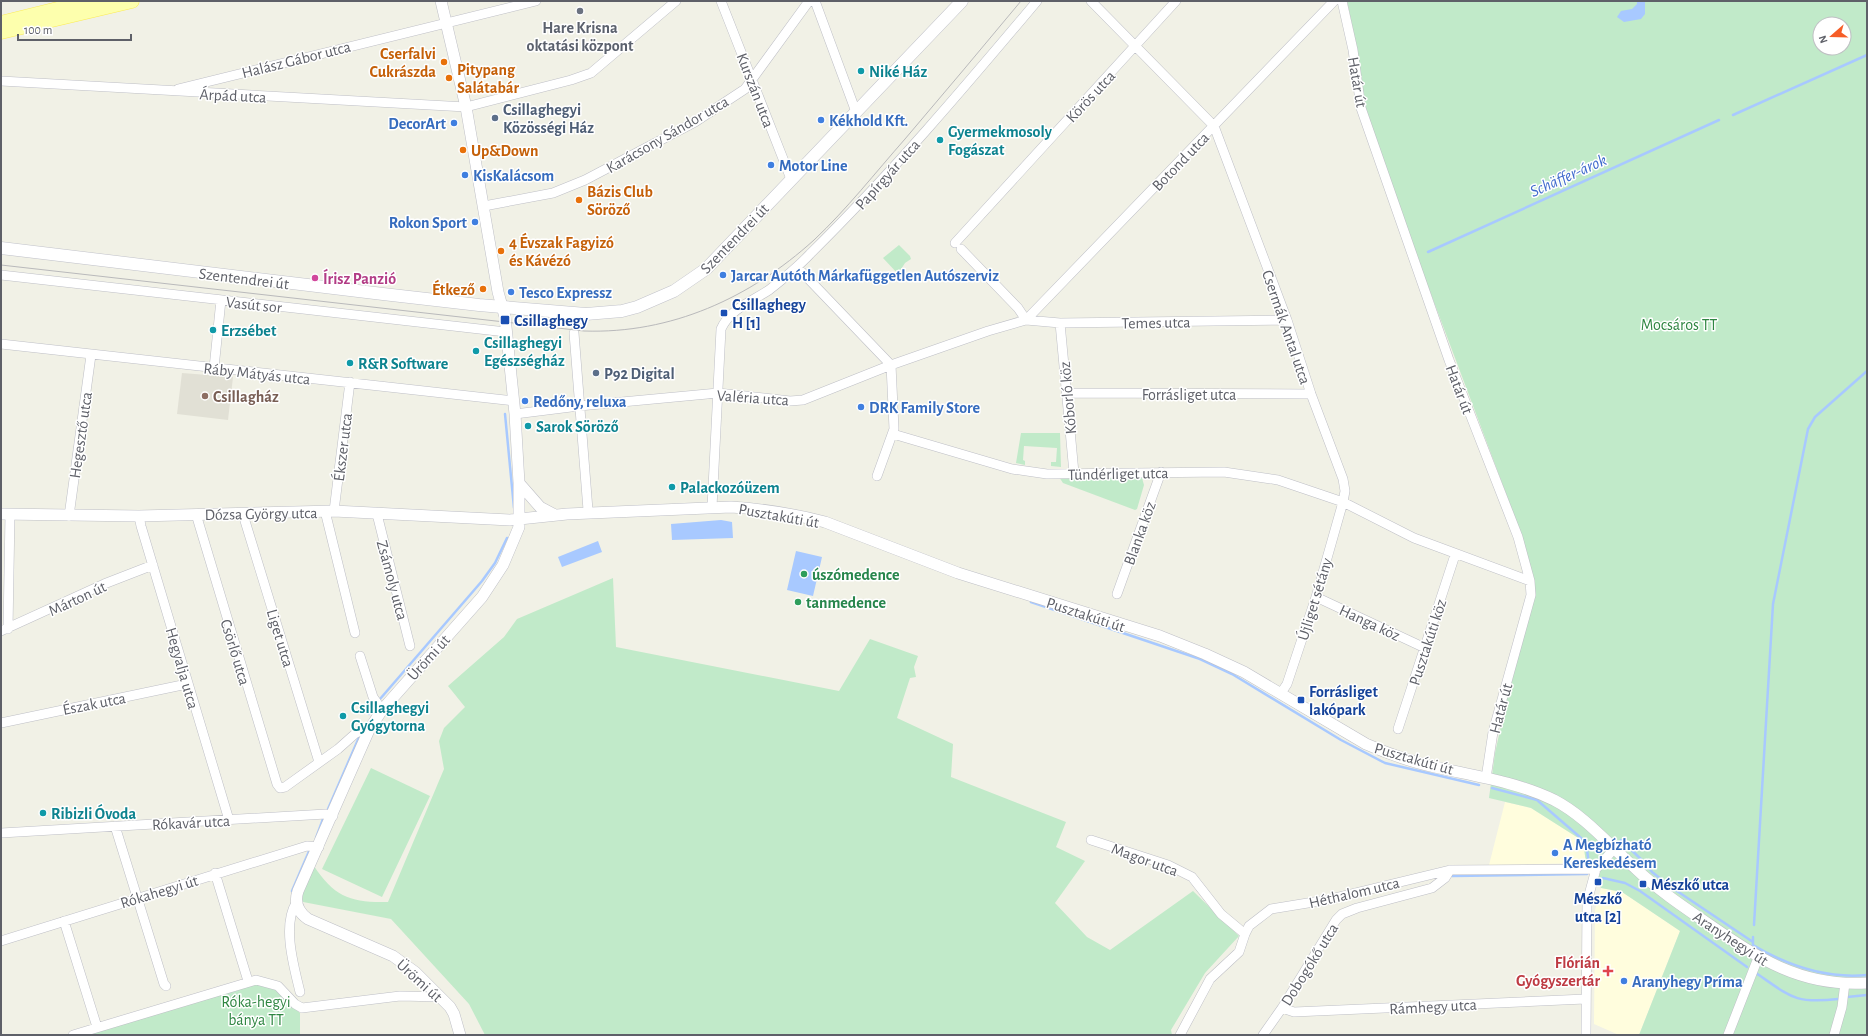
<svg xmlns="http://www.w3.org/2000/svg" width="1868" height="1036" font-family="'Alegreya Sans',sans-serif">
  <style>
    .commercial { fill: #fffddd }
    .education { fill: #e1e0d5 }
    .green { fill: #c1eac9; fill-rule: evenodd }
    .water { fill: #a8c9ff }
    .lines { fill: none; stroke-linecap: round; stroke-linejoin: round }
    .stream { stroke: #a8c9ff; stroke-width: 2.5 }
    .minor-casing { stroke: #bebfc6; stroke-width: 10 }
    .tertiary-casing { stroke: #bebfc6; stroke-width: 12 }
    .secondary-casing { stroke: #c1c2ca; stroke-width: 13 }
    .primary-casing { stroke: #fcec55; stroke-width: 15 }
    .minor { stroke: #fff; stroke-width: 9 }
    .tertiary { stroke: #fff; stroke-width: 11 }
    .secondary { stroke: #fff; stroke-width: 12 }
    .primary { stroke: #fdffad; stroke-width: 14 }
    .tram { stroke: #b9b9bb; stroke-width: 1 }
    .worship-dot { fill: #6b7280; stroke: #fff; stroke-width: 1.5 }
    .food-dot { fill: #e8710a; stroke: #fff; stroke-width: 1.5 }
    .culture-dot { fill: #0f9aa8; stroke: #fff; stroke-width: 1.5 }
    .service-dot { fill: #5c6f8a; stroke: #fff; stroke-width: 1.5 }
    .shop-dot { fill: #3f7fe0; stroke: #fff; stroke-width: 1.5 }
    .hotel-dot { fill: #d1479c; stroke: #fff; stroke-width: 1.5 }
    .transit-dot { fill: #1a4fb4; stroke: #fff; stroke-width: 1.5 }
    .education-dot { fill: #8d6e63; stroke: #fff; stroke-width: 1.5 }
    .leisure-dot { fill: #2e9e5b; stroke: #fff; stroke-width: 1.5 }
    .health-dot { fill: #e0444e; stroke: #fff; stroke-width: 1.5 }
    .labels { text-anchor: middle; stroke-width: 3; stroke-linejoin: round; paint-order: stroke }
    .worship-label { font-size: 16px; font-weight: bold; fill: #5b616d; stroke: #fff }
    .food-label { font-size: 16px; font-weight: bold; fill: #c56008; stroke: #fff; text-anchor: start }
    .street-label { font-size: 16px; fill: #5e6068; stroke: #fff }
    .culture-label { font-size: 16px; font-weight: bold; fill: #0d838f; stroke: #fff; text-anchor: start }
    .service-label { font-size: 16px; font-weight: bold; fill: #4e5e75; stroke: #fff; text-anchor: start }
    .shop-label { font-size: 16px; font-weight: bold; fill: #366cbe; stroke: #fff; text-anchor: start }
    .hotel-label { font-size: 16px; font-weight: bold; fill: #b23c85; stroke: #fff; text-anchor: start }
    .transit-label { font-size: 16px; font-weight: bold; fill: #164399; stroke: #fff; text-anchor: start }
    .park-label { font-size: 16px; fill: #2f8642; stroke: #fff }
    .education-label { font-size: 16px; font-weight: bold; fill: #785e54; stroke: #fff; text-anchor: start }
    .leisure-label { font-size: 16px; font-weight: bold; fill: #27864d; stroke: #fff; text-anchor: start }
    .health-label { font-size: 16px; font-weight: bold; fill: #be3a42; stroke: #fff; text-anchor: end }
    .water-label { font-size: 17px; font-style: italic; fill: #406bcd; stroke: #fff }
  </style>
  <rect width="100%" height="100%" fill="#f1f1e6"/>
  <path class="commercial" d="M 1505,802 L 1531,808 L 1583,841 L 1586,863 L 1489,865 Z
    M 1601,888 L 1622,892 L 1680,931 L 1639,1035 L 1619,1035 L 1594,1024 L 1595,910 Z"/>
  <path class="education" d="M 182,373 L 233,377 L 228,420 L 177,414 Z"/>
  <path class="green" d="M 1347,1 L 1867,1 L 1867,1035 L 1639,1035 L 1680,931 L 1622,892 L 1601,888 L 1586,863 L 1583,841 L 1531,808 L 1489,798 L 1495,753 L 1533,581 L 1522,536 L 1361,108 L 1357,49 ZM 1820,24 L 1844,24 L 1844,48 L 1820,48 Z
    M 899,245 L 910,256 L 911,259 L 905,263 L 898,274 L 883,258 Z
    M 1021,433 L 1060,433 L 1061,467 L 1051,466 L 1051,462 L 1056,462 L 1057,448 L 1024,446 L 1023,460 L 1025,461 L 1025,465 L 1016,463 Z
    M 1059,477 L 1138,477 L 1142,478 L 1144,485 L 1137,509 L 1135,510 L 1063,483 Z
    M 613,578 L 616,647 L 839,691 L 870,639 L 918,656 L 914,667 L 916,677 L 910,678 L 897,718 L 953,744 L 951,777 L 1066,822 L 1056,847 L 1085,861 L 1055,903 L 1087,937 L 1110,950 L 1193,891 L 1239,936 L 1205,973 L 1171,1030 L 1172,1035 L 485,1035 L 469,1004 L 391,919 L 298,901 L 314,866 C 334,897 352,903 388,902 L 444,769 L 439,741 L 444,728 L 465,707 L 448,686 L 504,637 L 517,619 Z
    M 371,768 L 430,796 L 382,897 L 322,869 Z
    M 264,984 L 279,991 L 300,1013 L 300,1035 L 79,1035 L 249,985 Z"/>
  <path class="water" d="M 1637,1 L 1645,1 L 1645,14 L 1641,19 L 1624,22 L 1617,17 L 1621,11 L 1632,9 L 1637,4 Z
    M 721,520 L 732,522 L 733,538 L 672,540 L 671,524 Z
    M 598,541 L 602,552 L 562,567 L 558,557 Z
    M 796,551 L 822,557 L 813,596 L 787,590 Z"/>
  <g class="lines">
    <path class="stream" d="M 1733,115 L 1867,55
      M 1428,252 L 1719,120
      M 505,414 L 514,508
      M 1031,602 L 1200,659 L 1232,674 L 1341,740 L 1385,763 L 1479,785
      M 380,699 L 482,581 L 495,563 L 507,538
      M 369,714 L 373,707
      M 1492,788 L 1537,800 L 1581,838 L 1586,843 L 1589,864
      M 328,809 L 360,735
      M 316,838 L 323,819
      M 1621,840 L 1647,865 L 1652,872 L 1671,887 L 1753,942
      M 1452,876 L 1587,874
      M 1603,878 L 1625,883 L 1640,891 L 1747,967
      M 292,891 L 310,849
      M 1754,925 L 1773,604 L 1808,429 L 1815,417 L 1867,371
      M 1753,937 L 1753,945 C 1788,966 1826,979 1867,975
      M 1756,973 C 1791,997 1795,1004 1838,999
      M 1847,997 L 1867,995"/>
    <defs>
      <path id="minor" d="M 721,1 L 791,179
        M 815,1 L 856,112
        M 1091,1 L 1214,126 L 1287,320 L 1311,394 L 1343,479 L 1345,491 L 1343,502 L 1316,597 L 1287,684 L 1281,693
        M 1342,1 L 1353,50 L 1361,108 L 1449,360 L 1518,537 L 1530,581 L 1531,595 L 1493,732 L 1486,778
        M 1,81 L 466,107 L 571,80 L 591,73 L 676,1
        M 178,89 L 536,1
        M 484,206 L 553,193 L 585,180 L 695,122 L 745,89 L 809,1
        M 955,243 L 1176,1
        M 961,249 L 1018,308 L 1026,320
        M 797,267 L 891,365
        M 1,275 L 506,332
        M 1026,320 L 1334,1
        M 1060,323 L 1074,473
        M 574,333 L 588,510
        M 1,344 L 514,401
        M 214,368 L 221,300
        M 1067,393 L 1311,394
        M 515,414 L 579,406 L 718,393 L 790,401 L 803,400 L 891,365 L 988,331 L 1026,320 L 1060,323 L 1287,320
        M 893,434 L 1012,469 L 1047,474 L 1224,472 L 1278,480 L 1343,502 L 1414,538 L 1530,581
        M 877,476 L 894,429 L 891,365
        M 712,507 L 721,329 C 730,309 751,302 769,290 C 783,279 798,267 810,254 C 891,174 964,88 1037,1
        M 325,511 L 355,633
        M 334,511 L 350,382
        M 244,513 L 245,521 L 319,762
        M 196,514 L 277,784 L 280,788 L 285,787 L 338,749 L 356,733 L 366,729 L 369,730
        M 377,514 L 410,646
        M 69,516 L 91,355
        M 139,516 L 141,526 L 229,820
        M 1117,594 L 1161,472
        M 1316,597 L 1425,648
        M 8,629 L 10,514
        M 1,631 L 104,584 L 153,565
        M 360,656 L 373,697 L 382,710
        M 1,723 L 187,684
        M 1398,729 L 1455,555
        M 115,826 L 164,984 L 166,986
        M 1,833 L 326,814 L 333,816
        M 1091,840 L 1168,865 L 1192,877 L 1221,914 L 1245,934
        M 215,873 L 248,981
        M 296,903 C 282,926 294,967 300,992
        M 64,921 L 97,1027
        M 1,941 L 307,846 L 319,847
        M 1282,1008 L 1294,1012 L 1585,999
        M 73,1035 L 256,980 L 278,986 L 295,1004 L 302,1008 L 400,996 L 440,997
        M 1180,1035 L 1210,979 L 1239,952 L 1245,934 L 1249,926 L 1271,909 L 1326,900 L 1450,870 L 1596,869
        M 1263,1035 L 1282,1008 L 1336,920 L 1342,914 L 1357,908 L 1432,888 L 1445,878 L 1450,870
        M 1586,1035 L 1587,902 L 1596,869 L 1614,849
        M 1728,1035 L 1758,958
        M 1834,1035 L 1842,1007 L 1845,983"/>
      <path id="tertiary" d="M 441,1 L 466,107 L 498,292 L 505,317 L 515,414 L 519,483 L 519,527 L 503,565 L 482,597 L 382,710 L 369,730 L 298,891 C 294,903 298,912 308,919 L 393,956 L 415,972 L 450,1007 L 454,1014 L 460,1035
        M 519,483 L 540,507 L 555,515
        M 1,514 L 139,516 L 334,511 L 510,520 L 567,514 L 731,507 C 763,509 794,514 825,522 L 958,573 L 1160,636 L 1205,654 L 1244,672 L 1366,744 C 1389,754 1411,762 1435,767 C 1475,776 1517,782 1554,800 C 1585,816 1609,845 1635,868 C 1657,889 1682,906 1707,923 C 1759,959 1801,987 1867,983"/>
      <path id="secondary" d="M 1,248 L 383,294 L 479,305 L 586,314 L 622,311 L 637,307 L 674,291 L 706,269 L 962,1"/>
      <path id="primary" d="M 1,23 L 90,1
        M 1,32 L 132,1"/>
    </defs>
    <use href="#minor" class="minor-casing"/>
    <use href="#tertiary" class="tertiary-casing"/>
    <use href="#secondary" class="secondary-casing"/>
    <use href="#primary" class="primary-casing"/>
    <use href="#minor" class="minor"/>
    <use href="#tertiary" class="tertiary"/>
    <use href="#secondary" class="secondary"/>
    <use href="#primary" class="primary"/>
    <path class="tram" d="M 487,156 L 493,155
      M 1,265 L 584,331 C 671,334 750,298 814,240 C 847,209 875,173 905,139 C 944,93 983,47 1021,1"/>
  </g>
  <circle class="worship-dot" cx="580" cy="11" r="4"/>
  <g class="food-dot">
    <circle cx="444" cy="62" r="4"/>
    <circle cx="449" cy="78" r="4"/>
    <circle cx="463" cy="150" r="4"/>
    <circle cx="579" cy="200" r="4"/>
    <circle cx="501" cy="251" r="4"/>
    <circle cx="483" cy="289" r="4"/>
  </g>
  <g class="culture-dot">
    <circle cx="861" cy="71" r="4"/>
    <circle cx="940" cy="140" r="4"/>
    <circle cx="213" cy="330" r="4"/>
    <circle cx="476" cy="351" r="4"/>
    <circle cx="350" cy="363" r="4"/>
    <circle cx="528" cy="426" r="4"/>
    <circle cx="672" cy="487" r="4"/>
    <circle cx="343" cy="716" r="4"/>
    <circle cx="43" cy="813" r="4"/>
  </g>
  <g class="service-dot">
    <circle cx="495" cy="118" r="4"/>
    <circle cx="596" cy="373" r="4"/>
  </g>
  <g class="shop-dot">
    <circle cx="821" cy="120" r="4"/>
    <circle cx="454" cy="123" r="4"/>
    <circle cx="771" cy="165" r="4"/>
    <circle cx="465" cy="175" r="4"/>
    <circle cx="475" cy="222" r="4"/>
    <circle cx="723" cy="275" r="4"/>
    <circle cx="511" cy="292" r="4"/>
    <circle cx="525" cy="401" r="4"/>
    <circle cx="861" cy="407" r="4"/>
    <circle cx="1555" cy="853" r="4"/>
    <circle cx="1624" cy="981" r="4"/>
  </g>
  <circle class="hotel-dot" cx="315" cy="278" r="4"/>
  <g class="transit-dot">
    <rect x="720" y="309" width="8" height="8" rx="2"/>
    <rect x="500" y="315" width="10" height="10" rx="2"/>
    <rect x="1297" y="696" width="8" height="8" rx="2"/>
    <rect x="1594" y="878" width="8" height="8" rx="2"/>
    <rect x="1639" y="880" width="8" height="8" rx="2"/>
  </g>
  <circle class="education-dot" cx="205" cy="396" r="4"/>
  <g class="leisure-dot">
    <circle cx="804" cy="574" r="4"/>
    <circle cx="798" cy="602" r="4"/>
  </g>
  <path class="health-dot" d="M1606 965h4v4h4v4h-4v4h-4v-4h-4v-4h4z"/>
  <g class="labels">
    <g class="worship-label">
      <text x="580" y="33">Hare Krisna<tspan x="580" dy="18">oktatási központ</tspan></text>
    </g>
    <g class="food-label">
      <text x="436" y="59" text-anchor="end">Cserfalvi<tspan x="436" dy="18">Cukrászda</tspan></text>
      <text x="457" y="75">Pitypang<tspan x="457" dy="18">Salátabár</tspan></text>
      <text x="471" y="156">Up&amp;Down</text>
      <text x="587" y="197">Bázis Club<tspan x="587" dy="18">Söröző</tspan></text>
      <text x="509" y="248">4 Évszak Fagyizó<tspan x="509" dy="18">és Kávézó</tspan></text>
      <text x="475" y="295" text-anchor="end">Étkező</text>
    </g>
    <g class="street-label">
      <text transform="translate(296 59) rotate(-14)" y="6">Halász Gábor utca</text>
      <text transform="translate(1358 82) rotate(80)" y="6">Határ út</text>
      <text transform="translate(756 90) rotate(69)" y="6">Kurszán utca</text>
      <text transform="translate(233 95) rotate(3)" y="6">Árpád utca</text>
      <text transform="translate(1090 96) rotate(-47)" y="6">Körös utca</text>
      <text transform="translate(667 134) rotate(-30)" y="6">Karácsony Sándor utca</text>
      <text transform="translate(1180 161) rotate(-46)" y="6">Botond utca</text>
      <text transform="translate(887 174) rotate(-48)" y="6">Papírgyár utca</text>
      <text transform="translate(734 238) rotate(-46)" y="6">Szentendrei út</text>
      <text transform="translate(244 278) rotate(7)" y="6">Szentendrei út</text>
      <text transform="translate(254 304) rotate(6)" y="6">Vasút sor</text>
      <text transform="translate(1156 322) rotate(-1)" y="6">Temes utca</text>
      <text transform="translate(1287 327) rotate(71)" y="6">Csermák Antal utca</text>
      <text transform="translate(257 373) rotate(6)" y="6">Ráby Mátyás utca</text>
      <text transform="translate(1460 389) rotate(69)" y="6">Határ út</text>
      <text x="1189" y="400">Forrásliget utca</text>
      <text transform="translate(753 397) rotate(4)" y="6">Valéria utca</text>
      <text transform="translate(1067 398) rotate(-95)" y="6">Kóborló köz</text>
      <text transform="translate(80 435) rotate(-82)" y="6">Hegesztő utca</text>
      <text transform="translate(342 447) rotate(-83)" y="6">Ékszer utca</text>
      <text transform="translate(1118 473) rotate(-1)" y="6">Tündérliget utca</text>
      <text transform="translate(261 513) rotate(-1)" y="6">Dózsa György utca</text>
      <text transform="translate(779 515) rotate(10)" y="6">Pusztakúti út</text>
      <text transform="translate(1139 533) rotate(-70)" y="6">Blanka köz</text>
      <text transform="translate(393 580) rotate(75)" y="6">Zsámoly utca</text>
      <text transform="translate(77 598) rotate(-25)" y="6">Márton út</text>
      <text transform="translate(1314 599) rotate(-73)" y="6">Újliget sétány</text>
      <text transform="translate(1086 614) rotate(18)" y="6">Pusztakúti út</text>
      <text transform="translate(1370 622) rotate(25)" y="6">Hanga köz</text>
      <text transform="translate(281 638) rotate(73)" y="6">Liget utca</text>
      <text transform="translate(1427 642) rotate(-72)" y="6">Pusztakúti köz</text>
      <text transform="translate(236 652) rotate(73)" y="6">Csörlő utca</text>
      <text transform="translate(428 657) rotate(-48)" y="6">Ürömi út</text>
      <text transform="translate(183 668) rotate(74)" y="6">Hegyalja utca</text>
      <text transform="translate(94 703) rotate(-11)" y="6">Észak utca</text>
      <text transform="translate(1500 708) rotate(-75)" y="6">Határ út</text>
      <text transform="translate(1414 758) rotate(16)" y="6">Pusztakúti út</text>
      <text transform="translate(191 822) rotate(-3)" y="6">Rókavár utca</text>
      <text transform="translate(1145 859) rotate(20)" y="6">Magor utca</text>
      <text transform="translate(159 891) rotate(-17)" y="6">Rókahegyi út</text>
      <text transform="translate(1354 892) rotate(-13)" y="6">Héthalom utca</text>
      <text transform="translate(1731 938) rotate(33)" y="6">Aranyhegyi út</text>
      <text transform="translate(1309 964) rotate(-58)" y="6">Dobogókő utca</text>
      <text transform="translate(420 980) rotate(42)" y="6">Ürömi út</text>
      <text transform="translate(1433 1006) rotate(-3)" y="6">Rámhegy utca</text>
    </g>
    <g class="culture-label">
      <text x="869" y="77">Niké Ház</text>
      <text x="948" y="137">Gyermekmosoly<tspan x="948" dy="18">Fogászat</tspan></text>
      <text x="221" y="336">Erzsébet</text>
      <text x="484" y="348">Csillaghegyi<tspan x="484" dy="18">Egészségház</tspan></text>
      <text x="358" y="369">R&amp;R Software</text>
      <text x="536" y="432">Sarok Söröző</text>
      <text x="680" y="493">Palackozóüzem</text>
      <text x="351" y="713">Csillaghegyi<tspan x="351" dy="18">Gyógytorna</tspan></text>
      <text x="51" y="819">Ribizli Óvoda</text>
    </g>
    <g class="service-label">
      <text x="503" y="115">Csillaghegyi<tspan x="503" dy="18">Közösségi Ház</tspan></text>
      <text x="604" y="379">P92 Digital</text>
    </g>
    <g class="shop-label">
      <text x="829" y="126">Kékhold Kft.</text>
      <text x="446" y="129" text-anchor="end">DecorArt</text>
      <text x="779" y="171">Motor Line</text>
      <text x="473" y="181">KisKalácsom</text>
      <text x="467" y="228" text-anchor="end">Rokon Sport</text>
      <text x="731" y="281">Jarcar Autóth Márkafüggetlen Autószerviz</text>
      <text x="519" y="298">Tesco Expressz</text>
      <text x="533" y="407">Redőny, reluxa</text>
      <text x="869" y="413">DRK Family Store</text>
      <text x="1563" y="850">A Megbízható<tspan x="1563" dy="18">Kereskedésem</tspan></text>
      <text x="1632" y="987">Aranyhegy Príma</text>
    </g>
    <g class="hotel-label">
      <text x="323" y="284">Írisz Panzió</text>
    </g>
    <g class="transit-label">
      <text x="732" y="310">Csillaghegy<tspan x="732" dy="18">H [1]</tspan></text>
      <text x="514" y="326">Csillaghegy</text>
      <text x="1309" y="697">Forrásliget<tspan x="1309" dy="18">lakópark</tspan></text>
      <text x="1651" y="890">Mészkő utca</text>
      <text x="1598" y="904" text-anchor="middle">Mészkő<tspan x="1598" dy="18">utca [2]</tspan></text>
    </g>
    <g class="park-label">
      <text x="1679" y="330">Mocsáros TT</text>
      <text x="256" y="1007">Róka-hegyi<tspan x="256" dy="18">bánya TT</tspan></text>
    </g>
    <g class="education-label">
      <text x="213" y="402">Csillagház</text>
    </g>
    <g class="leisure-label">
      <text x="812" y="580">úszómedence</text>
      <text x="806" y="608">tanmedence</text>
    </g>
    <g class="health-label">
      <text x="1600" y="968">Flórián<tspan x="1600" dy="18">Gyógyszertár</tspan></text>
    </g>
    <g class="water-label">
      <text transform="translate(1568 175) rotate(-24)" y="6">Schäffer-árok</text>
    </g>
  </g>
  <rect width="1868" height="1036" fill="none" stroke="#5e6068" stroke-width="4"/>
  <g transform="translate(1832 36) rotate(250)"><circle r="19" fill="#ffffff" stroke="#bfbfc3"/>
  <path d="M0-3L7 15L0 10L-7 15Z" fill="#f65d27"/>
  <text y="-6" font-size="11" font-weight="bold" text-anchor="middle" fill="#5e6068">N</text>
  </g>
  <path d="M18 34v6h113v-6" fill="none" stroke="#5e6068" stroke-width="2"/>
  <text x="24" y="34" font-size="12" fill="#5e6068" stroke="#ffffff" stroke-width="3" paint-order="stroke">100 m</text>
</svg>
